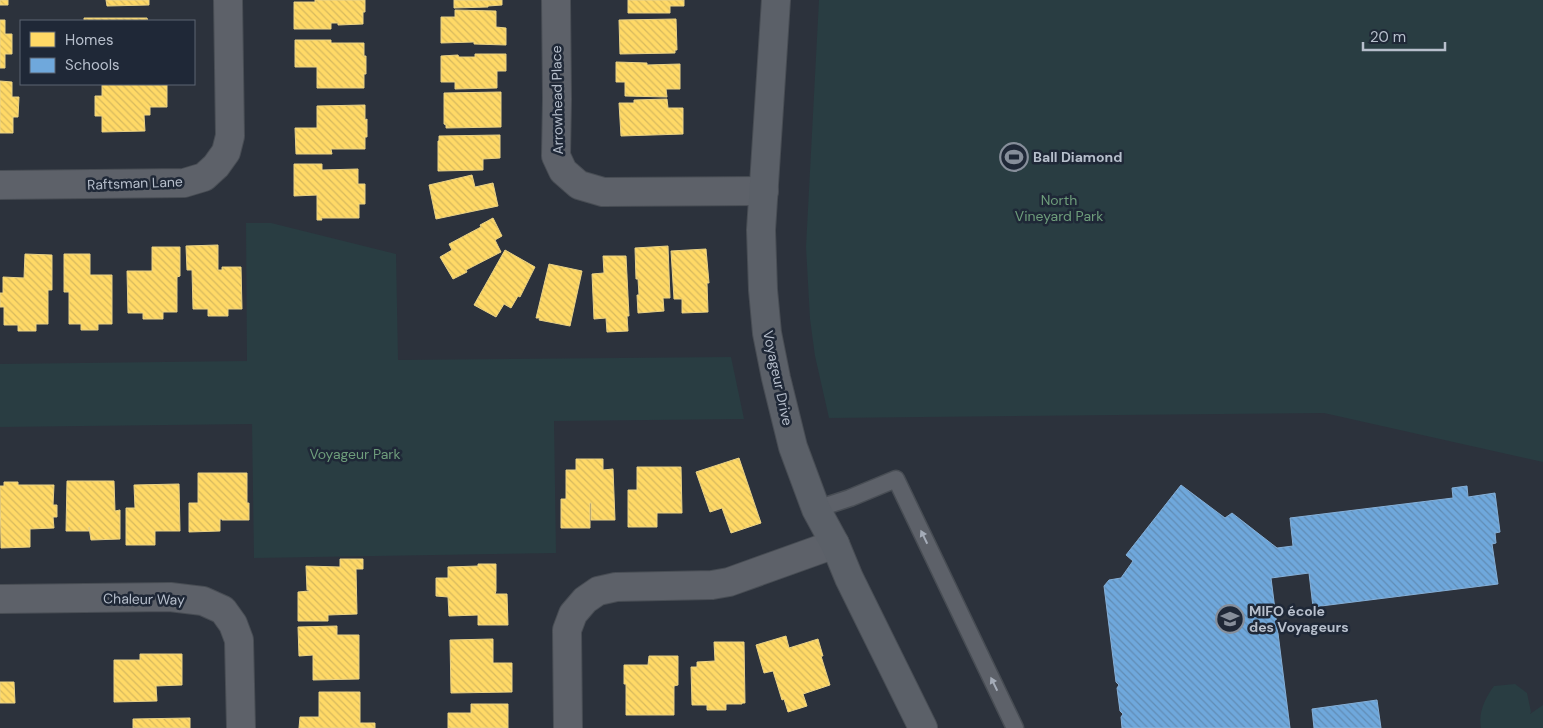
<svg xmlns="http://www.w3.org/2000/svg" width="1543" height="728" font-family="'DM Sans',sans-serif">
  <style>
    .green { fill: #293d42 }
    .homes { fill: url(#homes-back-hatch); stroke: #e9d185 }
    .schools { fill: url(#schools-back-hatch); stroke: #85afd7 }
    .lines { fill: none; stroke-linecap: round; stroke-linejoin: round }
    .lane-casing { stroke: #484d54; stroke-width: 19 }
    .street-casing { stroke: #484d54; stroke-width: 30 }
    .secondary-casing { stroke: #484d54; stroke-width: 30 }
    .lane { stroke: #5d6169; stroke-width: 16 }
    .street { stroke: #5d6169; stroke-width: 28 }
    .secondary { stroke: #5b6068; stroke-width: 28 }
    .oneway { fill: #a5acb8 }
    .labels { text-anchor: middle; stroke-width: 5; stroke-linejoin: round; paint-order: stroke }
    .street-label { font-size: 14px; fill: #b7bfcc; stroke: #1f2837 }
    .poi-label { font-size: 14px; font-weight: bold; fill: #b7bfcc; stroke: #1f2837; text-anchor: start }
    .park-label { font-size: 14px; fill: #6e9d7b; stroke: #1f2837 }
  </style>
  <defs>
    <pattern id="homes-back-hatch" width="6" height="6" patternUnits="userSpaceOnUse" patternTransform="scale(1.25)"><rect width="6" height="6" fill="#ffd966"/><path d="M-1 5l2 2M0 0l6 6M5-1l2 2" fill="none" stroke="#d7b95e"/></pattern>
    <pattern id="schools-back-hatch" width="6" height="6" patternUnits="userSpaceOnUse" patternTransform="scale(1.25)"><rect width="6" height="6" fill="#6fa8dc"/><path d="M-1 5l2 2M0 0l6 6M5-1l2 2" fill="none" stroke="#618cb4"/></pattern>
  </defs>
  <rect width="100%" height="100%" fill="#2c323c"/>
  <path class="green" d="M 819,0 L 1543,0 L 1543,462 L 1324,413 L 829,418 L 815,356 L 810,319 L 806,247 Z
    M 246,223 L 271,223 L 396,254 L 398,360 L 731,357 L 744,419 L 554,421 L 556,553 L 254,558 L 252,424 L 0,427 L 0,364 L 247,361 Z
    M 1515,684 L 1527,693 L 1531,712 L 1530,714 L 1543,705 L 1543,728 L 1481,728 C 1478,713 1485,698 1494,686 Z"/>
  <path class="homes" d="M 0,0 L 8,0 L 8,5 L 0,5 Z
    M 106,0 L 149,0 L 149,5 L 107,6 Z
    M 315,0 L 365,0 L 365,12 L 363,12 L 363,24 L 338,25 L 338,23 L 331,23 L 331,29 L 294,29 L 294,2 L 315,2 Z
    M 454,0 L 502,0 L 502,5 L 488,6 L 488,7 L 454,8 Z
    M 628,0 L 684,0 L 684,6 L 670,6 L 670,13 L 628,13 Z
    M 455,10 L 496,11 L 496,27 L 506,28 L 506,45 L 474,44 L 474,42 L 441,43 L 441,17 L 455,17 Z
    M 84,18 L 147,18 L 148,21 L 84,21 Z
    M 676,19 L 677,50 L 675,50 L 675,53 L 620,54 L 619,20 Z
    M 0,20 L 5,20 L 5,34 L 12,34 L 12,54 L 5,54 L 5,68 L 0,68 Z
    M 295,40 L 331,40 L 331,43 L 364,43 L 364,56 L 366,56 L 366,74 L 364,74 L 364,88 L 317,88 L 317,67 L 295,67 Z
    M 475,54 L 506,54 L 506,71 L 497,71 L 497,88 L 455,89 L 455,82 L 441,82 L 441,56 L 458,55 L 459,57 L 475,57 Z
    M 616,62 L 647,63 L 647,65 L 680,64 L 680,89 L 666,89 L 667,97 L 625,96 L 625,82 L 616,82 Z
    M 0,81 L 12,82 L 12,97 L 19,97 L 18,117 L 13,117 L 13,133 L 0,133 Z
    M 102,84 L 167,84 L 167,107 L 150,107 L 150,115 L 144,115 L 145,131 L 102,132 L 102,116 L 95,116 L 95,96 L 102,96 Z
    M 501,92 L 501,127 L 446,128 L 446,125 L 444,124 L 444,93 Z
    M 667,99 L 668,108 L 683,108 L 683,134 L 621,136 L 619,103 L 634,103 L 634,100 Z
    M 365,105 L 365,120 L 367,119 L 367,137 L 365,137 L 365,149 L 331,149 L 332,154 L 296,154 L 295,128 L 317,128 L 317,106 Z
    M 500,135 L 500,158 L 483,159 L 483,170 L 438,171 L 438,141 L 439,141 L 439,136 Z
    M 294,164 L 322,164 L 322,170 L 358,169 L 358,184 L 365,184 L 365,204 L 359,204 L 359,218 L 321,218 L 322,220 L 317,220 L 317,195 L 294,196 Z
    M 472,175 L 475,187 L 493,183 L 498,206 L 436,219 L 429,185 Z
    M 493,218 L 502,236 L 495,240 L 501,252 L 466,270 L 467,272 L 453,279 L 440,257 L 452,250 L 449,244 L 481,227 L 480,225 Z
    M 218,245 L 218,270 L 222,270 L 222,267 L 241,267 L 242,309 L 228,309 L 228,316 L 208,316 L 208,309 L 193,309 L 192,270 L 187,270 L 186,246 Z
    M 668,246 L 670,298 L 663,298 L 664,311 L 638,313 L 637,295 L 639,295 L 638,279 L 636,279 L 635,248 Z
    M 152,247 L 180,247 L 180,276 L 177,277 L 177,312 L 163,312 L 163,319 L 143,319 L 143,313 L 128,313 L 127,271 L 152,271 Z
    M 706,249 L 709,283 L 707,283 L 708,312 L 682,313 L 682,299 L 674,299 L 671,251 Z
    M 505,250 L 535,267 L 520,297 L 518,296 L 511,308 L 504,304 L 496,317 L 474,305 Z
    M 25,254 L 52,255 L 52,290 L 48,290 L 48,324 L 36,324 L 36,331 L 18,331 L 18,325 L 4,325 L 4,307 L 0,307 L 0,293 L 3,293 L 3,277 L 24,278 Z
    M 64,254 L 90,254 L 90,275 L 112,275 L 112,324 L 98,324 L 98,330 L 81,330 L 81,324 L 69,324 L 69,292 L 64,292 Z
    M 603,256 L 626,256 L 629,316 L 627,316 L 628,331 L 607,332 L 606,318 L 594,319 L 592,274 L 604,273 Z
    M 549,264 L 582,271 L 570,326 L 539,320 L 540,318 L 536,318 Z
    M 739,458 L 761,523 L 731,533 L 722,508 L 710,512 L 696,472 Z
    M 576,459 L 603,459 L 603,470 L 613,469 L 615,520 L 591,520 L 591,503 L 590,503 L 590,528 L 561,528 L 561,499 L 566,499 L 566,470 L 576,470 Z
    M 637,467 L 681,467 L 682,513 L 657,513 L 657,527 L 628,527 L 628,490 L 637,490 Z
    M 198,473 L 247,473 L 247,503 L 249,503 L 249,520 L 222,520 L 222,519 L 220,519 L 220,531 L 189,532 L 189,503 L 198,503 Z
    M 67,481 L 114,481 L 115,511 L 120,510 L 120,539 L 91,540 L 89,527 L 89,531 L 66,531 Z
    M 4,482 L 18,482 L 18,485 L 54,485 L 53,505 L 57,505 L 57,517 L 53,517 L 54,528 L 30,529 L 30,547 L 1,548 L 0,486 L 4,486 Z
    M 179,484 L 180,531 L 155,531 L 155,545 L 126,545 L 126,508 L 135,508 L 134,485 Z
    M 340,559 L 363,559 L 363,569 L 356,569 L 357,614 L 328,615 L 328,621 L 298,621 L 298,592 L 309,591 L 309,590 L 307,590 L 306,566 L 340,567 Z
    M 478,564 L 496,564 L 496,591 L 495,594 L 507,594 L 508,625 L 478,625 L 478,615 L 449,616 L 448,597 L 436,596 L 436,578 L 448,578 L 448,567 L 478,566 Z
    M 337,626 L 337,635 L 359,635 L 359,679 L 313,680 L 313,655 L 299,656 L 298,627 Z
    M 786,636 L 789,648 L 818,639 L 823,656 L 821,656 L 830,685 L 803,694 L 807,706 L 788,712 L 784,699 L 782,700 L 773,671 L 764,673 L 756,645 Z
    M 493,639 L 493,663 L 512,663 L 512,692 L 451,693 L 450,640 Z
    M 714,642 L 744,642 L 745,703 L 742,703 L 742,704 L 726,704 L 726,710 L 707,710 L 707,705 L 692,705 L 691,667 L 697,667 L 697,662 L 715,661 Z
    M 140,654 L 182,654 L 182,685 L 156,686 L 157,701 L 114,702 L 114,660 L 140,660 Z
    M 649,656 L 678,656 L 678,685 L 674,686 L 674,715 L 626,715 L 626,684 L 624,684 L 624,665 L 648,665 Z
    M 0,682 L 14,682 L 15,703 L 0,703 Z
    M 319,692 L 360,692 L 360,723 L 375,723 L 375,728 L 299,728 L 300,717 L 319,717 Z
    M 471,704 L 508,704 L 508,728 L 448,728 L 448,713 L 471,713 Z
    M 190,718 L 190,728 L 133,728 L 133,719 Z"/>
  <path class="schools" d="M 1181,485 L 1225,518 L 1232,513 L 1277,548 L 1293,546 L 1290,518 L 1453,498 L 1452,488 L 1467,486 L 1468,497 L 1495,493 L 1500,532 L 1495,533 L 1496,543 L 1492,544 L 1498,584 L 1313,607 L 1309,573 L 1271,578 L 1290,728 L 1122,728 L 1121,717 L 1123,714 L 1120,711 L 1117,688 L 1119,685 L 1116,682 L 1104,586 L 1109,580 L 1121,578 L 1133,561 L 1126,555 Z
    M 1377,700 L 1381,728 L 1314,728 L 1312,709 Z"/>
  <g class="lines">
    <defs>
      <path id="lane" d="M 816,509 L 850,498 L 896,479 L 1015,728"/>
      <path id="street" d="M 556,0 L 557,99 L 556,156 L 563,171 L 579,185 L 603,192 L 764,191
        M 0,185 L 184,183 L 204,177 L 216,166 L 226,152 L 230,136 L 228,0
        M 0,599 L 170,597 L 203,601 L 223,610 L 233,624 L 239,640 L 241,728
        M 568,728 L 567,630 L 573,614 L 585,600 L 598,591 L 616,587 L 712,585 L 729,582 L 835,544"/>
      <path id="secondary" d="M 776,0 L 761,230 L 763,290 L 767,333 L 776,378 L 793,447 L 816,509 L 835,544 L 849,578 L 923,728"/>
    </defs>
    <use href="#lane" class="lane-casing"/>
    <use href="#street" class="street-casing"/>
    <use href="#secondary" class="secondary-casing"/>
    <use href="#lane" class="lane"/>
    <use href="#street" class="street"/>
    <use href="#secondary" class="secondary"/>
  </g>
  <defs><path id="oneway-solid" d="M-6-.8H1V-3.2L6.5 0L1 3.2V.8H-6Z" transform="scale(1.25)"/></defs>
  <g class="oneway">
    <use href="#oneway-solid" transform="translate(924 537) rotate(-116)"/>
    <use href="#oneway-solid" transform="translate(994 684) rotate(-116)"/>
  </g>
  <defs>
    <symbol id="stadium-ring" viewBox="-11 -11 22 22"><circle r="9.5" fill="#1f2837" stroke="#868e9a" stroke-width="1.5"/><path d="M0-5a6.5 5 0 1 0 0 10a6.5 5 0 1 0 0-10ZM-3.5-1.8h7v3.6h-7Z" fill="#868e9a"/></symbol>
    <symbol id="school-ring" viewBox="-11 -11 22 22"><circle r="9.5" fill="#1f2837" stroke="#868e9a" stroke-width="1.5"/><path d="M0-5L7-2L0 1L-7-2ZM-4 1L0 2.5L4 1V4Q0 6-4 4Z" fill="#868e9a"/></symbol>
  </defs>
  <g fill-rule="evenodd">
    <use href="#stadium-ring" x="998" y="141" width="32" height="32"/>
    <use href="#school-ring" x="1214" y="603" width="32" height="32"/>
  </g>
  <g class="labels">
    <g class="street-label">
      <text transform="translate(557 100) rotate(-91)" y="5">Arrowhead Place</text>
      <text transform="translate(135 183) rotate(-2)" y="5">Raftsman Lane</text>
      <text transform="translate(778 378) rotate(78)" y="5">Voyageur Drive</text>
      <text transform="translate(144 599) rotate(1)" y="5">Chaleur Way</text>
    </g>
    <g class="poi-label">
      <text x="1033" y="162">Ball Diamond</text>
      <text x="1249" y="616">MIFO école<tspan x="1249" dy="16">des Voyageurs</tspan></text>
    </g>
    <g class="park-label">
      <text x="1059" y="205">North<tspan x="1059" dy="16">Vineyard Park</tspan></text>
      <text x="355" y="459">Voyageur Park</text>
    </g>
  </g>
  <rect x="20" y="20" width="175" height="65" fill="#1f2837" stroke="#5c6473"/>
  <rect x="30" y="32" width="25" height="15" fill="#ffd966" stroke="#5c6473"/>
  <text x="65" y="45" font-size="15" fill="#b7bfcc">Homes</text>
  <rect x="30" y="58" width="25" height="15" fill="#6fa8dc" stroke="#5c6473"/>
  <text x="65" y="70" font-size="15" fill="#b7bfcc">Schools</text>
  <path d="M1363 42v8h82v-8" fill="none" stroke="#b7bfcc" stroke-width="2.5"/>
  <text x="1370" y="42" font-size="15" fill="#b7bfcc" stroke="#1f2837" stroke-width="4" paint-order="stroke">20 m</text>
</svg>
